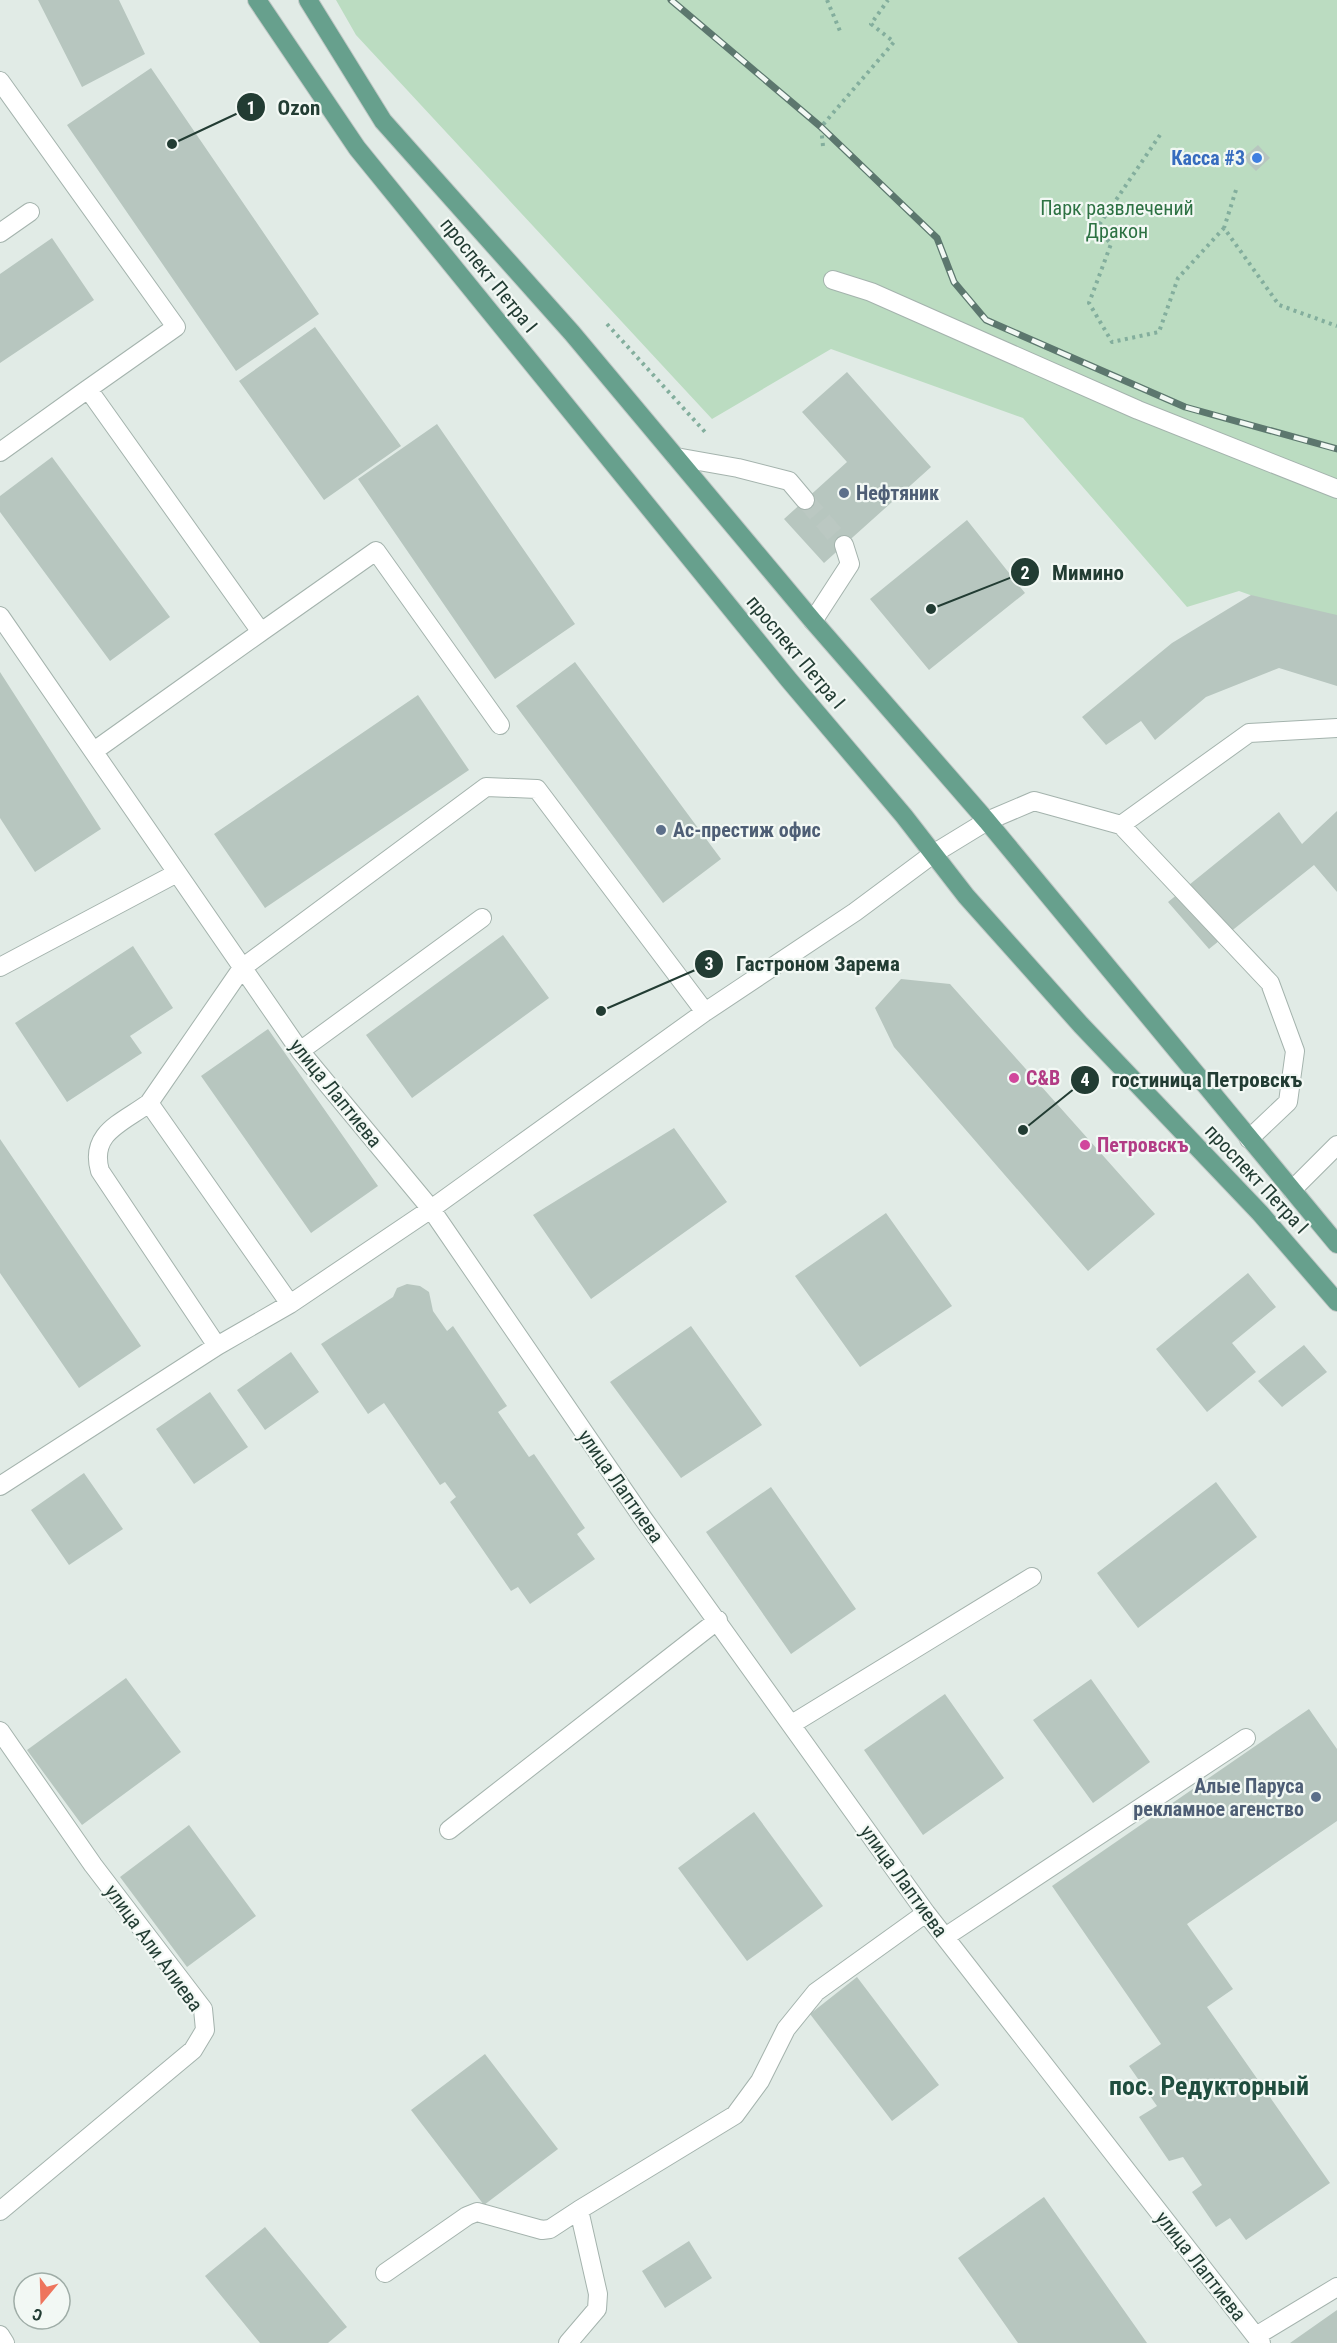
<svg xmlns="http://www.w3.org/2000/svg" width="1337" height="2343" font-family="'Roboto Condensed',sans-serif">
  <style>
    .green { fill: #bbdcc1 }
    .building { fill: #b7c6bf }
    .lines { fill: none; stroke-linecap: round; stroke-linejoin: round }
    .minor-tunnel { stroke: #bbc8c2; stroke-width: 18; stroke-dasharray: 18 9; stroke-linecap: butt }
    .minor-casing { stroke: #a4b3ad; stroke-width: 20 }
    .major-casing { stroke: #c1c8c6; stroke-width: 20 }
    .path { stroke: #83ae9d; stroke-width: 4; stroke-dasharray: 3 4.5; stroke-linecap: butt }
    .minor { stroke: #fff; stroke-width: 18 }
    .major { stroke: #67a08d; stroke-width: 18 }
    .rail-casing { stroke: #5c776e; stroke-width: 7 }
    .rail { stroke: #f2f8f4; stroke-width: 4.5; stroke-dasharray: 14; stroke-linecap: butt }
    .shop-dot { fill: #3f7fe0; stroke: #f2f8f4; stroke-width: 2 }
    .service-dot { fill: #5c6f8a; stroke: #f2f8f4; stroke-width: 2 }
    .hotel-dot { fill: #d1479c; stroke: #f2f8f4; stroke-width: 2 }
    .labels { text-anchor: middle; stroke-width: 4.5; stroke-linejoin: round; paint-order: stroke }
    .shop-label { font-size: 20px; font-weight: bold; fill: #366cbe; stroke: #f2f8f4; text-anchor: end }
    .park-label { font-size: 20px; fill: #2d7243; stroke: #f2f8f4 }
    .street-label { font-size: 20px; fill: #223c33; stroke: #f2f8f4 }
    .service-label { font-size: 20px; font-weight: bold; fill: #4e5e75; stroke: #f2f8f4; text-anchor: start }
    .hotel-label { font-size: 20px; font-weight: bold; fill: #b23c85; stroke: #f2f8f4; text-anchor: start }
    .district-label { font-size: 26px; font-weight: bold; fill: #1f4d3e; stroke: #f2f8f4 }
    .leader { fill: none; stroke: #223c33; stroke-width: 2 }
    .callout-dot { fill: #223c33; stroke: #f2f8f4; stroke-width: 2 }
    .mark-label { font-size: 18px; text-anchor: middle; font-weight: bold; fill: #fff }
    .callout-label { font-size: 21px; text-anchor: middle; font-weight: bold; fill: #223c33; stroke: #f2f8f4; stroke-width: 4.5; stroke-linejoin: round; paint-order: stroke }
  </style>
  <rect width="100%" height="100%" fill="#e1ebe6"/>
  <path class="green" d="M 336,0 L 1337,0 L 1337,626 L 1239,591 L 1187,607 L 1023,418 L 831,349 L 712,419 L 356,35 Z"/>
  <path class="building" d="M 38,0 L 119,0 L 145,54 L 82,87 Z
    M 151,68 L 319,314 L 236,371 L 67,125 Z
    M 1258,145 L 1270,158 L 1256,171 L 1243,158 Z
    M 52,238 L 94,300 L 0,363 L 0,274 Z
    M 315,327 L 401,446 L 324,500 L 239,381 Z
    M 847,372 L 931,467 L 824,563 L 784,519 L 847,462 L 802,412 Z
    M 437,424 L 575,624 L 495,679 L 358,479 Z
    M 52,457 L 170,617 L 110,661 L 0,512 L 0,496 Z
    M 967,520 L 1025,593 L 929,670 L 870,599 Z
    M 1251,595 L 1337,615 L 1337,686 L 1279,668 L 1206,697 L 1155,740 L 1141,721 L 1106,745 L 1082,717 L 1172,643 Z
    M 575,662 L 721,859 L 663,903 L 516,706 Z
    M 0,672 L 101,829 L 35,872 L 0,818 Z
    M 418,695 L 469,770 L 265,908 L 214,834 Z
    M 1337,811 L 1337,892 L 1314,865 L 1209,949 L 1168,902 L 1279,812 L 1302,844 Z
    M 503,935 L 549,998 L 412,1098 L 366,1035 Z
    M 133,946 L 173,1008 L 130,1036 L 142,1053 L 67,1102 L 15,1023 Z
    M 901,979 L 950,984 L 1155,1214 L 1088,1271 L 894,1047 L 875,1008 Z
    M 268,1029 L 378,1186 L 311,1233 L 201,1076 Z
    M 674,1128 L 727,1202 L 591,1299 L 533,1215 Z
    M 0,1139 L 141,1346 L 79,1388 L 0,1273 Z
    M 886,1213 L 952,1306 L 860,1367 L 795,1276 Z
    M 1248,1273 L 1276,1307 L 1232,1343 L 1256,1372 L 1207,1412 L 1156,1349 Z
    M 407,1284 L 420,1286 L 429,1292 L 433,1311 L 447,1331 L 453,1326 L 507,1406 L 498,1412 L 529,1457 L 534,1454 L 585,1528 L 577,1534 L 595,1559 L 530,1604 L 518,1587 L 511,1591 L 450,1502 L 456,1497 L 445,1482 L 440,1485 L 384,1403 L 368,1414 L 321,1344 L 393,1297 L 397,1288 Z
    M 691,1326 L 762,1425 L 681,1478 L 610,1382 Z
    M 1304,1345 L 1327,1372 L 1282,1407 L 1258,1381 Z
    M 291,1352 L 319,1392 L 265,1430 L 237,1390 Z
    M 210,1392 L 248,1447 L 194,1484 L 156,1429 Z
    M 84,1473 L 123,1529 L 69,1565 L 31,1510 Z
    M 1216,1482 L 1257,1537 L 1138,1628 L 1097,1573 Z
    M 771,1487 L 856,1609 L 791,1654 L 706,1532 Z
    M 126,1678 L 181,1752 L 82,1825 L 27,1750 Z
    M 1091,1679 L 1150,1762 L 1093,1803 L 1033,1720 Z
    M 945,1694 L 1004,1778 L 923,1835 L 864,1750 Z
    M 1309,1709 L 1337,1749 L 1337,1821 L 1187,1924 L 1233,1989 L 1207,2007 L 1330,2183 L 1246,2240 L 1230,2218 L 1216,2227 L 1192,2192 L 1202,2185 L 1183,2157 L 1169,2161 L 1139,2117 L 1157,2106 L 1129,2066 L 1161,2044 L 1052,1886 Z
    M 754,1812 L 823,1906 L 747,1961 L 678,1868 Z
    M 189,1825 L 256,1916 L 187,1967 L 120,1877 Z
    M 857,1977 L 939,2085 L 892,2121 L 810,2014 Z
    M 485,2054 L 558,2149 L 484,2205 L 411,2110 Z
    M 1044,2197 L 1063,2224 L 1147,2343 L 1018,2343 L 958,2258 Z
    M 265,2227 L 347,2327 L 328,2343 L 260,2343 L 205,2276 Z
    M 689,2241 L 712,2278 L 665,2308 L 642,2271 Z
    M 1337,2310 L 1337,2343 L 1290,2343 Z"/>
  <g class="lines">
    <path class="minor-tunnel" d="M 805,500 L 844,545"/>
    <defs>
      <path id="minor" d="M 0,81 L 176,327 L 88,389
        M 0,233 L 30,212
        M 833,280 L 871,292 L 1138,410 L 1337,489
        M 0,452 L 88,389 L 261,632 L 94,751
        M 676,457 L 738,468 L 789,481 L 805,500
        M 0,616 L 300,1051 L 431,1209 L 642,1517 L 926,1913 L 1261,2343
        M 813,621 L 850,564 L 844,545
        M 261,632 L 376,551 L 500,725
        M 1121,825 L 1249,733 L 1337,728
        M 0,967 L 177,873
        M 300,1051 L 482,918
        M 149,1103 L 242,968 L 486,787 L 537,789 L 705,1012
        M 1292,1190 L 1337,1145
        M 217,1346 L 100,1171 C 89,1133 122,1123 149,1103 L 290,1304
        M 0,1486 L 217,1346 L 290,1304 L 431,1209 L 705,1012 L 855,912 L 933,854 L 987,821 L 1034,801 L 1121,825 L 1270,983 L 1295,1051 L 1288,1102 L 1249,1139
        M 792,1724 L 1032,1577
        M 0,1731 L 93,1865 L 203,2009 L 205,2030 L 193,2050 L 0,2211
        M 449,1830 L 718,1620
        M 945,1937 L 1246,1738
        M 385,2273 L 467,2216 L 477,2212 L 542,2230 L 550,2229 L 579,2210
        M 0,2335 L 5,2343
        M 1256,2336 L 1337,2287
        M 568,2343 L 597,2309 L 598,2294 L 579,2210 L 735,2115 L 760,2081 L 786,2029 L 816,1992 L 926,1913"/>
      <path id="major" d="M 257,0 L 357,148 L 789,680 L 904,816 L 966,896 L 1081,1025 L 1260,1213 L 1337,1302
        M 308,0 L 383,121 L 572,333 L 813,621 L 987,821 L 1337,1244"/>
    </defs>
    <use href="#minor" class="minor-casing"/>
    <use href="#major" class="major-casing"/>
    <path class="path" d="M 827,0 L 840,31
      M 1160,135 L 1097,228 L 1111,244 L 1089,303 L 1112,342 L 1159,332 L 1178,278 L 1224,228
      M 823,146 L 821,127 L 894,42 L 871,24 L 888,0
      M 1236,190 L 1224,228 L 1279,305 L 1337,326
      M 607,324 L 705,432"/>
    <use href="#minor" class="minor"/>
    <use href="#major" class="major"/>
    <defs>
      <path id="rail" d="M 671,0 L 821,127 L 937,238 L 954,282 L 986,320 L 1185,407 L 1337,449"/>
    </defs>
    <use href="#rail" class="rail-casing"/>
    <use href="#rail" class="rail"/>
  </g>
  <circle class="shop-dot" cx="1257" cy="158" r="6"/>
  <g class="service-dot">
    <circle cx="844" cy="493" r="6"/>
    <circle cx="661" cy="830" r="6"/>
    <circle cx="1316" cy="1797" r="6"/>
  </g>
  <g class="hotel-dot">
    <circle cx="1014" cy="1078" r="6"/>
    <circle cx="1085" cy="1145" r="6"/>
  </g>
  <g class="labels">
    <g class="shop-label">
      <text x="1245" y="165">Касса #3</text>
    </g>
    <g class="park-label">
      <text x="1117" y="215">Парк развлечений<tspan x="1117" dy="23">Дракон</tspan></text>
    </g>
    <g class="street-label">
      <text transform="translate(489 275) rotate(51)" y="7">проспект Петра I</text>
      <text transform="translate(796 652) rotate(50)" y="7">проспект Петра I</text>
      <text transform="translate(336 1093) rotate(51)" y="7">улица Лаптиева</text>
      <text transform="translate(1257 1179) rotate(47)" y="7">проспект Петра I</text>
      <text transform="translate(621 1486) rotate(55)" y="7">улица Лаптиева</text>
      <text transform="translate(904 1881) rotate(54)" y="7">улица Лаптиева</text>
      <text transform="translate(154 1948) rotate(54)" y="7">улица Али Алиева</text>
      <text transform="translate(1201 2266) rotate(52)" y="7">улица Лаптиева</text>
    </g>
    <g class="service-label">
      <text x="856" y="500">Нефтяник</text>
      <text x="673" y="837">Ас-престиж офис</text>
      <text x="1304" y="1793" text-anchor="end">Алые Паруса<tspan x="1304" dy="23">рекламное агенство</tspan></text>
    </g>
    <g class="hotel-label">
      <text x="1026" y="1085">С&amp;В</text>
      <text x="1097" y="1152">Петровскъ</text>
    </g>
    <g class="district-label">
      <text x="1209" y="2095">пос. Редукторный</text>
    </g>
  </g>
  <path class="leader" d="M172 144L251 107M931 609L1025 572M601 1011L709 964M1023 1130L1085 1080"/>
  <g class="callout-dot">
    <circle cx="172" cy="144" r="6"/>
    <circle cx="931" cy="609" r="6"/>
    <circle cx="601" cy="1011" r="6"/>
    <circle cx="1023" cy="1130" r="6"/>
    <circle cx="251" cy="107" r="15"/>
    <circle cx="1025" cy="572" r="15"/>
    <circle cx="709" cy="964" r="15"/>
    <circle cx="1085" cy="1080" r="15"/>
  </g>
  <g class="mark-label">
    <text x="251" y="114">1</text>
    <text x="1025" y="579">2</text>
    <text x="709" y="970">3</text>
    <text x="1085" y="1086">4</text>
  </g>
  <g class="callout-label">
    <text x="299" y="115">Ozon</text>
    <text x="1088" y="580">Мимино</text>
    <text x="818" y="971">Гастроном Зарема</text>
    <text x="1207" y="1087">гостиница Петровскъ</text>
  </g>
  <g transform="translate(42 2301) rotate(199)"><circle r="28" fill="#f2f8f4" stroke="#9fada7" stroke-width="1.5"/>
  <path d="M0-4.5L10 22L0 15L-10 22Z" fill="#ee755d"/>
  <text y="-9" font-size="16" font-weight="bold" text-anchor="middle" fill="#223c33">С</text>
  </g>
</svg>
